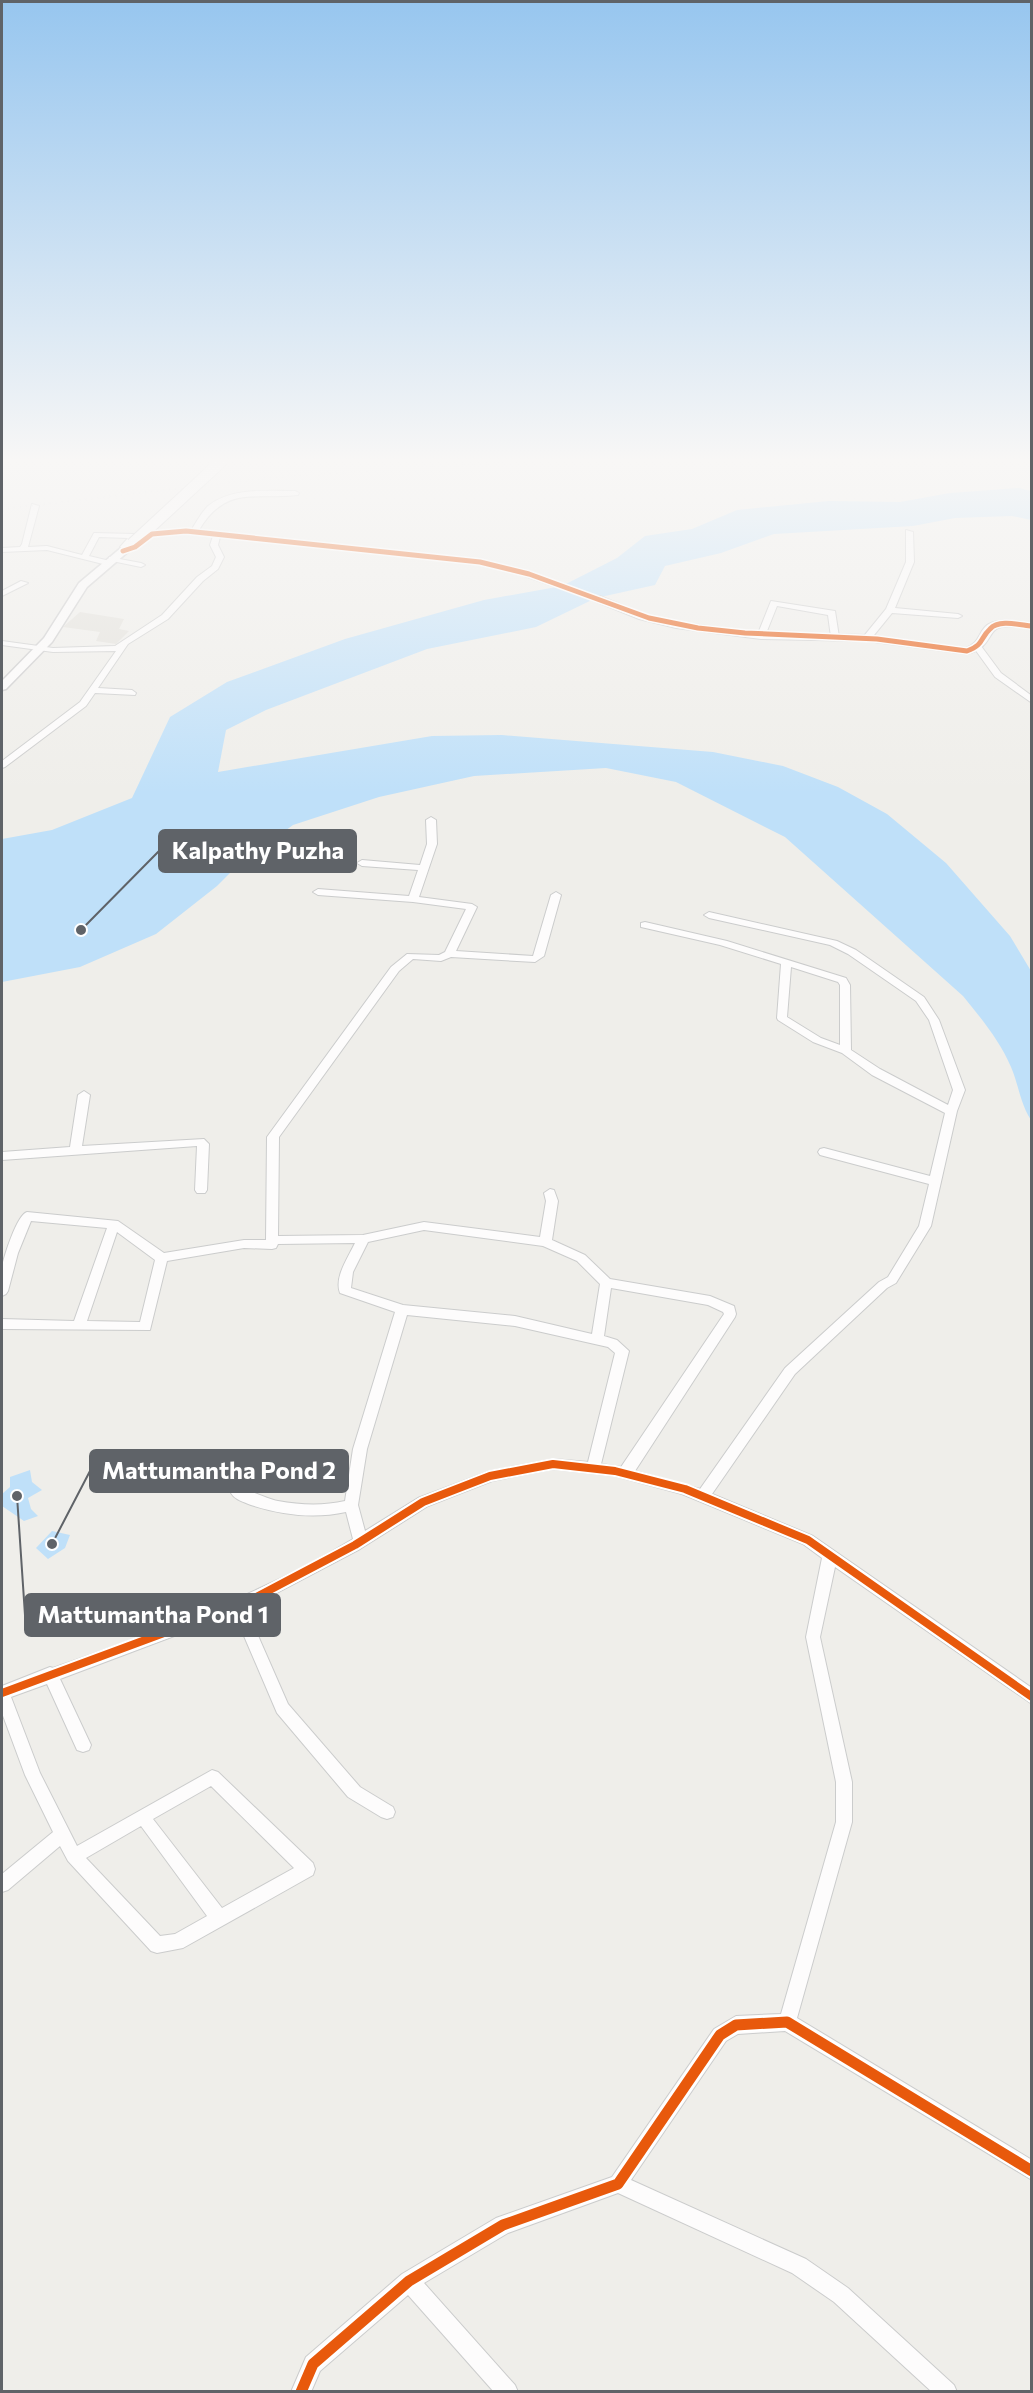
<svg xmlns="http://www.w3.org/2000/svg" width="1033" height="2393" font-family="Commissioner,sans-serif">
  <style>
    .education { fill: #e2e0da }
    .water { fill: #bfe0f9 }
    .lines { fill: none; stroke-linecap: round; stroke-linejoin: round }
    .minor-casing { stroke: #cbcccc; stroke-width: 2 }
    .tertiary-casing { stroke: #cbcccc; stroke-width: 2 }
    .secondary-casing { stroke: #cacacb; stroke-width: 3 }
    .minor { fill: #fdfcfc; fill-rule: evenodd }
    .tertiary { fill: #fdfcfc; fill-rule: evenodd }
    .secondary { fill: #fdfcfc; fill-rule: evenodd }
    .rail { stroke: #e4e4e4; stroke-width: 2; stroke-dasharray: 1 5; stroke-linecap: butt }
    .secondary-bridge-casing { stroke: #cacacb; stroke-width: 13; stroke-linecap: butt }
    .secondary-bridge { stroke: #fdfcfc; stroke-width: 11 }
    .cycleway-far2-casing { stroke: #fff; stroke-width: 8 }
    .cycleway-far1-casing { stroke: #fff; stroke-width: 12 }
    .cycleway-casing { stroke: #fff; stroke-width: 15 }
    .cycleway-far2 { stroke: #e8590c; stroke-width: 5 }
    .cycleway-far1 { stroke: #e8590c; stroke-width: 8 }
    .cycleway { stroke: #e8590c; stroke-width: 11 }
    .leader { fill: none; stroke: #5f6368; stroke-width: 2 }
    .callout-dot { fill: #5f6368; stroke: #fff; stroke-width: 2 }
    .callout { fill: #5f6368; stroke: #5f6368; stroke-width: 2 }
    .callout-label { font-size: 24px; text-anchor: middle; font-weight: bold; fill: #fff }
  </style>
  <rect width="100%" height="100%" fill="#efeeea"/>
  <path class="education" d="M 80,612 L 124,619 L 119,629 L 129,631 L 116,644 L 96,641 L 100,632 L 63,627 Z"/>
  <path class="water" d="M 1019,488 L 1031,491 L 1031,520 L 1012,516 L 955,518 L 913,526 L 774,534 L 721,553 L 665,566 L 655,585 L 596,598 L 536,627 L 427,649 L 266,710 L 226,730 L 218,772 L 432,736 L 502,735 L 713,752 L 783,766 L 838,787 L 887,814 L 946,863 L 1010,936 L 1031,971 L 1031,1120 C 1020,1103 1019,1086 1011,1067 C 1000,1041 981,1018 963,996 L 785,837 L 676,782 L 606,768 L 474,776 L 379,797 L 293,825 L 237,866 L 217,886 L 156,934 L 80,967 L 2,982 L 2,839 L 52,830 L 132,798 L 170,717 L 227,682 L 345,639 L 484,600 L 562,586 L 617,558 L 645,536 L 692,529 L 737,510 L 829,501 L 900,502 L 950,493 Z
    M 30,1470 L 32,1482 L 42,1490 L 28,1498 L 31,1509 L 38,1516 L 24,1521 L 2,1506 L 2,1494 L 10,1487 L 10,1477 Z
    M 52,1531 L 70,1535 L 65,1548 L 48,1559 L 36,1548 Z"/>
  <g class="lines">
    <defs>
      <path id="minor" d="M 295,491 L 299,493 L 298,495 C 254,500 226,485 199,530 L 480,560 L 525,570 L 600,598 L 593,600 L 519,574 L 480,564 L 220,537 L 218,545 L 224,557 L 218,569 L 203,581 L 168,619 L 128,644 L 98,688 L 132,690 L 136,693 L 135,695 L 95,693 L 86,706 L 5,767 L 2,768 L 2,761 L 80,702 L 116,651 L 53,652 L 2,645 L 2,641 L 53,648 L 115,646 L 162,615 L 197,577 L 212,566 L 216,557 L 210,545 L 213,536 L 186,533 L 154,536 L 138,546 L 134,544 L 135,542 L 152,532 L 192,529 C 197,521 201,513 208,506 C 231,487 268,491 295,491 Z
        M 32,504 L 39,506 L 28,547 L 47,546 L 82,555 L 94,533 L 134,534 L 138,536 L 124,549 L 120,547 L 128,538 L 99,537 L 89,556 L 110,561 L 110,565 L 107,565 L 47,550 L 2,552 L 2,548 L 20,547 L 22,544 Z
        M 906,530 L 913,532 L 914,562 L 895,608 L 958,614 L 962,616 L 958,618 L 892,613 L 870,640 L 864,640 L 864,636 L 886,609 L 906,562 Z
        M 109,557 L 141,563 L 145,565 L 141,567 L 112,561 L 109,561 Z
        M 21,581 L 28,583 L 2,596 L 2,591 Z
        M 771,601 L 835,611 L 839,637 L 835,639 L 831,637 L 828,615 L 777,606 L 765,636 L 758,638 L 757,636 Z
        M 975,646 L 981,646 L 1001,673 L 1032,696 L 1032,703 L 995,677 L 974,648 Z
        M 431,817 L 436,820 L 437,844 L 419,897 L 472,904 L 477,907 L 456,951 L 533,956 L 551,895 L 556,892 L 561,895 L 544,956 L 535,962 L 451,957 L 441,961 L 413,959 L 399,971 L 279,1137 L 278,1236 L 363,1235 L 424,1222 L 540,1237 L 546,1201 L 544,1193 L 550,1189 L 554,1190 L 558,1201 L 552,1240 L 585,1255 L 610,1279 L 710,1296 L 734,1306 L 736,1314 L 735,1317 L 635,1471 L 700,1489 L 785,1368 L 879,1282 L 888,1277 L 919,1226 L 929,1184 L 820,1155 L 818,1152 L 820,1149 L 824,1148 L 930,1176 L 945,1113 L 872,1075 L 842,1053 L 813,1042 L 778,1020 L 777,1018 L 781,964 L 720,945 L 641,927 L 641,923 L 645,922 L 727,941 L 846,978 L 850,985 L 851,1050 L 880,1069 L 948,1105 L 953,1090 L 929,1020 L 916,1001 L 848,954 L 830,945 L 709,918 L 704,915 L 709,912 L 837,941 L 856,950 L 924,997 L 939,1020 L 965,1090 L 957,1111 L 931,1226 L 896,1283 L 887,1288 L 795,1374 L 712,1494 L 813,1536 L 1032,1688 L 1032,1704 L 835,1567 L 820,1637 L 852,1782 L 852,1822 L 797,2018 L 1032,2160 L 1032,2180 L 785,2031 L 738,2034 L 726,2041 L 631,2180 L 806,2259 L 848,2288 L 954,2385 L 957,2392 L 932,2392 L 834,2302 L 792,2273 L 618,2193 L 508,2233 L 424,2283 L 515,2385 L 518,2392 L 494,2392 L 408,2295 L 320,2371 L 311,2392 L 291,2392 L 306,2357 L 402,2274 L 496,2218 L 612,2177 L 714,2029 L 736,2016 L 781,2014 L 836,1822 L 836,1782 L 806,1637 L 822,1558 L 803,1544 L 682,1494 L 615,1476 L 553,1469 L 492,1481 L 428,1506 L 360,1549 L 252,1606 L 252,1622 L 288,1704 L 360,1787 L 393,1807 L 395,1812 L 393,1817 L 387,1819 L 381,1817 L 348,1797 L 277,1713 L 238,1622 L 238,1612 L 60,1679 L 91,1745 L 89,1750 L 83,1752 L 77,1750 L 47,1684 L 11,1697 L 40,1773 L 77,1846 L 212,1770 L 218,1772 L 313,1863 L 315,1869 L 313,1875 L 183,1948 L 157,1953 L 151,1951 L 68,1861 L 60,1846 L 8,1890 L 2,1892 L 2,1874 L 53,1832 L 25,1775 L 2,1713 L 2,1686 L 50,1667 L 53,1668 C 155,1632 260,1596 353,1539 L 346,1512 C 314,1519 282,1515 251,1505 C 244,1502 235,1500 231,1493 L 233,1489 C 243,1486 266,1499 278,1501 C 300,1505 323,1506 345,1501 L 353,1449 L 395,1312 L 340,1293 C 334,1277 348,1258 355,1243 L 278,1244 L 276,1248 L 272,1249 L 244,1248 L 167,1261 L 150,1330 L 2,1329 L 2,1319 L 74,1321 L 107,1228 L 31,1221 L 18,1253 L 8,1291 L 6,1294 L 2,1296 C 1,1287 0,1276 2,1267 C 4,1256 17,1215 27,1212 L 118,1221 L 164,1253 L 244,1240 L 266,1240 L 267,1137 L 391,967 L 407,954 L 439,955 L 445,952 L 466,909 L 413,902 L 318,895 L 313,892 L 318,889 L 409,896 L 418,870 L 362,866 L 357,863 L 362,860 L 420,865 L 427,844 L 426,820 ZM 791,967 L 838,982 L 840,985 L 840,1045 L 821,1038 L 787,1017 ZM 424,1230 L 543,1246 L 577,1261 L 600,1284 L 592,1334 L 515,1316 L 403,1305 L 351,1288 L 353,1272 L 368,1242 ZM 117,1232 L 155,1260 L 140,1322 L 87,1321 ZM 611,1288 L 708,1305 L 723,1312 L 724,1314 L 621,1467 L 601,1464 L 629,1351 L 617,1340 L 604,1336 ZM 407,1315 L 515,1326 L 608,1347 L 615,1353 L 588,1462 L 553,1459 L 490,1471 L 418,1498 L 365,1531 L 358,1505 L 367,1449 ZM 211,1786 L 294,1868 L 222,1908 L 153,1819 ZM 141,1826 L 207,1916 L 175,1934 L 160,1936 L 86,1858 Z
        M 84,1091 L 90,1095 L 82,1146 L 204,1139 L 209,1144 L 207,1190 L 205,1193 L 197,1193 L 195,1190 L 197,1146 L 2,1160 L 2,1152 L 70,1147 L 78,1095 Z"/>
      <path id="tertiary" d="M 592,596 L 600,596 L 646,615 L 676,622 L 761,633 L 867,635 L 966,648 C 979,643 977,636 985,627 C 996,616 1018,622 1032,623 L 1032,629 C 1022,628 1008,624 998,628 C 988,632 991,648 967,654 L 867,641 L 761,639 L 676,628 L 639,619 L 592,600 Z"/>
      <path id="secondary" d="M 128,542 L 137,544 L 87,587 L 52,642 L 6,689 L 2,690 L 2,681 L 44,638 L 79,583 Z"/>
    </defs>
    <use href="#minor" class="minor-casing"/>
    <use href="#tertiary" class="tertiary-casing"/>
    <use href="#secondary" class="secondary-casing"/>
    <use href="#minor" class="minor"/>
    <use href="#tertiary" class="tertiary"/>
    <use href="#secondary" class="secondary"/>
    <path class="rail" d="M 2,509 L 278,477 L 555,459"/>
    <defs>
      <path id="secondary-bridge" d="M 132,544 L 224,459"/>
    </defs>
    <use href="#secondary-bridge" class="secondary-bridge-casing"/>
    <use href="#secondary-bridge" class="secondary-bridge"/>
    <defs>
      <path id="cycleway-far2" d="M 123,551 L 135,547 L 152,534 L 186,531 L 480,562 L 529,574 L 649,618 L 698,628 L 745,633 L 877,639 L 967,651 C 984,645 980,638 990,629 C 999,619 1020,625 1032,626"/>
      <path id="cycleway-far1" d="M 2,1693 L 245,1603 L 355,1545 L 423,1502 L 490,1476 L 553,1464 L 615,1471 L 685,1489 L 808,1540 L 1032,1697"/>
      <path id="cycleway" d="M 301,2392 L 313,2364 L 409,2281 L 503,2225 L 618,2184 L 720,2035 L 736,2025 L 787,2022 L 1032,2171"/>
    </defs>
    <use href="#cycleway-far2" class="cycleway-far2-casing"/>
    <use href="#cycleway-far1" class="cycleway-far1-casing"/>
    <use href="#cycleway" class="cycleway-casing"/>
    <use href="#cycleway-far2" class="cycleway-far2"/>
    <use href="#cycleway-far1" class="cycleway-far1"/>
    <use href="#cycleway" class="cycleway"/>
  </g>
  <linearGradient id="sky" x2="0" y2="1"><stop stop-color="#97c6ef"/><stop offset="0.58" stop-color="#f8f7f6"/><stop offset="1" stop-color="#f8f7f6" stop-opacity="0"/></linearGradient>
  <rect width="1033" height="794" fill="url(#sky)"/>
  <path class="leader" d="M81 930L159 851M52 1544L90 1471M17 1496L25 1615"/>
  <g class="callout-dot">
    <circle cx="81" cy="930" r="6"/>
    <circle cx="52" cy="1544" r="6"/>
    <circle cx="17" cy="1496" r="6"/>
  </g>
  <g class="callout">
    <rect x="159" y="830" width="197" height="42" rx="6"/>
    <rect x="90" y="1450" width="258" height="42" rx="6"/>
    <rect x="25" y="1594" width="255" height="42" rx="6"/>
  </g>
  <g class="callout-label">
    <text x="258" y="859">Kalpathy Puzha</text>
    <text x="219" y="1479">Mattumantha Pond 2</text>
    <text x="153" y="1623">Mattumantha Pond 1</text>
  </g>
  <rect width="1033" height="2393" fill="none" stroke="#5f6368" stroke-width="6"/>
</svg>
